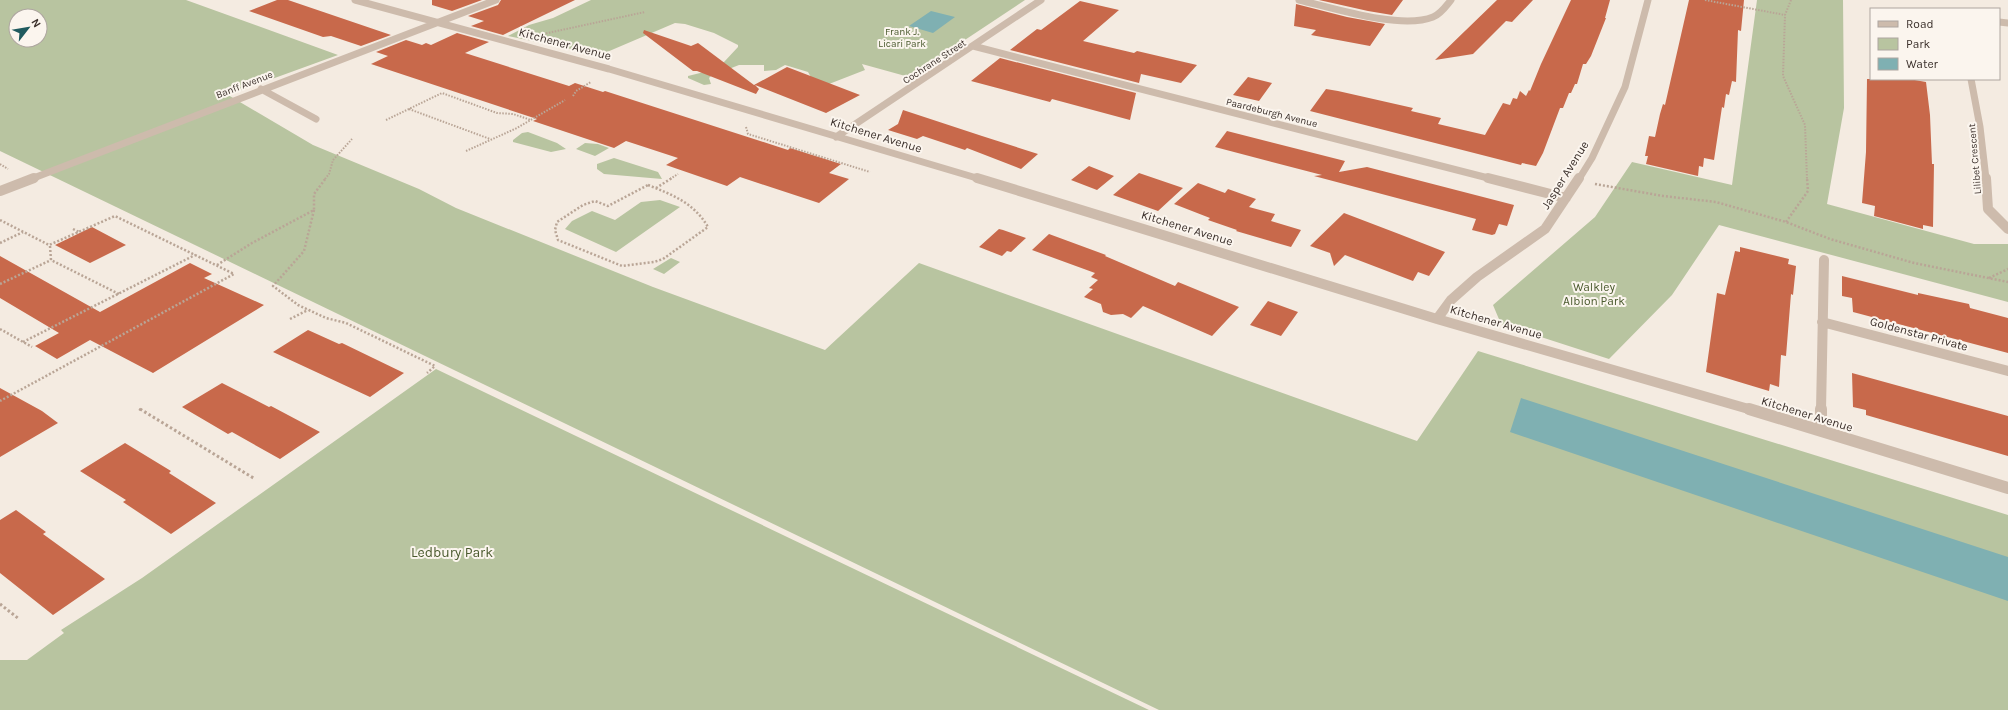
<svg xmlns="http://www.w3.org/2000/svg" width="2008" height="710" font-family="Karla,sans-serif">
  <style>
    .green { fill: #b8c4a0; fill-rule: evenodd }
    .water { fill: #7fb0b2 }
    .building { fill: #c8694b }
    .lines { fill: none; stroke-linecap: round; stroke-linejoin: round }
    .path-far2 { stroke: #b9a596; stroke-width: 2; stroke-dasharray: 1.5 1.5; stroke-linecap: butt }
    .path-far1 { stroke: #b9a596; stroke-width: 2.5; stroke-dasharray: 2 2; stroke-linecap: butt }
    .path { stroke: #b9a596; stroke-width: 3; stroke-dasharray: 2.5 2.5; stroke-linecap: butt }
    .minor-far2 { stroke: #cdbbac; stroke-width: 7 }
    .minor-far1 { stroke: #cdbbac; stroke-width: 10 }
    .minor { stroke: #cdbbac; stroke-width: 12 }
    .labels { text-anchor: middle; stroke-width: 4; stroke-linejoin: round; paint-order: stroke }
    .far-park-label { font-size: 10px; fill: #4a5a2e; stroke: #fbf5ee }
    .far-street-label { font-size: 10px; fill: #3b302b; stroke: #fbf5ee }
    .street-label { font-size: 12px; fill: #3b302b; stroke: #fbf5ee }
    .park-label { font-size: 12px; fill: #4a5a2e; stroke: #fbf5ee }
    .near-park-label { font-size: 14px; fill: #4a5a2e; stroke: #fbf5ee }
  </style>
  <rect width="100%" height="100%" fill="#f4ebe1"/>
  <path class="green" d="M 0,0 L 186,0 L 338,55 L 228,95 L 313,145 L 419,189 L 456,208 L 653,287 L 825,350 L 919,263 L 1417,441 L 1478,351 L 2008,515 L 2008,710 L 1159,710 L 0,151 ZM 16,16 L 40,16 L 40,40 L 16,40 Z
    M 591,0 L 1025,0 L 909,77 L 862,64 L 865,70 L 829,84 L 812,79 L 808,72 L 785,65 L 776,70 L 764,71 L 764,65 L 739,65 L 711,76 L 709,78 L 711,84 L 704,85 L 688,78 L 688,76 L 704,72 L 724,62 L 738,47 L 738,45 L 714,33 L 685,24 L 675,23 L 600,55 L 508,36 L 529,25 L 553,18 Z
    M 1757,0 L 1843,0 L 1844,108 L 1827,204 L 1974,244 L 2008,244 L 2008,302 L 1719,225 L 1672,295 L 1609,359 L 1501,324 L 1493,305 L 1595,217 L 1632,162 L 1732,185 Z
    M 528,132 L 557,143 L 566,149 L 551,152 L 513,142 L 513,140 L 522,133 Z
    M 585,143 L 598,144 L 609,148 L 595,156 L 576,149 Z
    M 614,158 L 658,172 L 662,179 L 604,174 L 597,169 L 597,164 Z
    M 660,200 L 680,207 L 616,252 L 565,229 L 572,221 L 592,211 L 615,220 L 641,202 Z
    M 671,258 L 680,262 L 664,274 L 653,269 Z
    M 436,369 L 1149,710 L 0,710 L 0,660 L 27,660 L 64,633 L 61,630 L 142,578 Z"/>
  <path class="water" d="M 931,11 L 955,17 L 933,33 L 909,26 Z
    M 1521,398 L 2008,557 L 2008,601 L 1510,432 Z"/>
  <path class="building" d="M 277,0 L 288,0 L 391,35 L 361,46 L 331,36 L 323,37 L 249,11 Z
    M 432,0 L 482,0 L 452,11 L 432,5 Z
    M 501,0 L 575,0 L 503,35 L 471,26 L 484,21 L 468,16 L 498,5 Z
    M 1319,0 L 1403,0 L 1392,15 L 1368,11 Z
    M 1497,0 L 1533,0 L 1512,22 L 1506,21 L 1473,54 L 1435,60 Z
    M 1571,0 L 1610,0 L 1605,18 L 1606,18 L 1591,56 L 1586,64 L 1583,64 L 1577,84 L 1575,84 L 1571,93 L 1569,93 L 1563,108 L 1560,108 L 1543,153 L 1536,166 L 1522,163 L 1521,165 L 1310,111 L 1326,89 L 1338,91 L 1413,108 L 1411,111 L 1441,118 L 1438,124 L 1485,135 L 1503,103 L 1510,105 L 1513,98 L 1517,99 L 1520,91 L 1526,96 L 1529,90 L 1530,91 L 1541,64 Z
    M 1689,0 L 1744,0 L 1741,31 L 1738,30 L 1736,82 L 1732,81 L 1729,95 L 1726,94 L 1724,108 L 1722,107 L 1714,160 L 1704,158 L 1703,167 L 1699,166 L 1698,176 L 1646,164 L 1648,156 L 1645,156 L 1649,136 L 1655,137 L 1660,114 L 1663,104 L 1665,105 Z
    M 1080,1 L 1119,10 L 1083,41 L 1134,53 L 1137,51 L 1197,65 L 1181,83 L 1141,74 L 1139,83 L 1010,50 L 1037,29 L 1041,30 Z
    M 1296,4 L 1347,17 L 1385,24 L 1370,46 L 1311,35 L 1316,30 L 1294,26 Z
    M 644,30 L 691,46 L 698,43 L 754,85 L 787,67 L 860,95 L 826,113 L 755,85 L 759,89 L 756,94 L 697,71 L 693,71 L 643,33 Z
    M 457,33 L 489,42 L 465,53 L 569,86 L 575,83 L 603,92 L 605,91 L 788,150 L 790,148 L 841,164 L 829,173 L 849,179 L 819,203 L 740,177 L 727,186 L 666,165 L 678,158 L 626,141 L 614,148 L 533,121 L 537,119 L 371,64 L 388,56 L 376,52 L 406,40 L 422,45 L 426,43 L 431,45 Z
    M 1000,58 L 1136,93 L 1130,120 L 1052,99 L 1050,102 L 971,81 Z
    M 1248,77 L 1272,83 L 1259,101 L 1233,95 Z
    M 1867,79 L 1909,79 L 1926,82 L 1930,115 L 1932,164 L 1934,164 L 1933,227 L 1923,225 L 1923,229 L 1874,216 L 1875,206 L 1862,203 L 1866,152 Z
    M 903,110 L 982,136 L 1038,154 L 1021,169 L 967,148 L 965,150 L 923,136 L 917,139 L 888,130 L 898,124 Z
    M 1227,131 L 1345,161 L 1339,172 L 1367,167 L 1514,205 L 1507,226 L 1499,224 L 1495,234 L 1492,235 L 1472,230 L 1476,219 L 1314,176 L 1322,175 L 1215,147 Z
    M 1089,166 L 1114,176 L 1097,190 L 1071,180 Z
    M 1139,173 L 1183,188 L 1158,211 L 1113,195 Z
    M 1198,183 L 1225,193 L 1228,189 L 1256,199 L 1249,207 L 1275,214 L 1271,221 L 1301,230 L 1291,247 L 1236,231 L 1237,230 L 1208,220 L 1210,218 L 1174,204 Z
    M 1344,213 L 1399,234 L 1445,252 L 1429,276 L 1418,272 L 1413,281 L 1345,255 L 1334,266 L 1330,253 L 1310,246 Z
    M 92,227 L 126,245 L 90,263 L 55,245 Z
    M 999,229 L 1003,230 L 1026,238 L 1011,252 L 1007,251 L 1002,256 L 979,247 Z
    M 1049,234 L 1106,255 L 1105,256 L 1175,286 L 1178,282 L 1239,307 L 1212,336 L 1143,306 L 1131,318 L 1123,314 L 1111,315 L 1103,312 L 1101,304 L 1084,297 L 1093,289 L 1089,288 L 1098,280 L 1091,277 L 1095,273 L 1032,250 Z
    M 1740,247 L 1789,259 L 1788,264 L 1796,266 L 1793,295 L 1791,294 L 1786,356 L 1781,355 L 1779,387 L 1770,384 L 1769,391 L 1706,372 L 1717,293 L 1725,295 L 1735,251 L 1740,252 Z
    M 0,256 L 100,312 L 190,263 L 212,274 L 204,278 L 264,305 L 153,373 L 90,340 L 57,359 L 35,346 L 59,333 L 0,298 Z
    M 1842,276 L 1918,295 L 1918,293 L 1969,304 L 1970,308 L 2008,318 L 2008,353 L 1853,312 L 1852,298 L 1842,296 Z
    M 1268,301 L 1298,312 L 1281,336 L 1250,325 Z
    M 308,330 L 339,344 L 342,343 L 404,373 L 370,397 L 273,352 Z
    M 1852,373 L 2008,416 L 2008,456 L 1866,415 L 1866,410 L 1853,407 Z
    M 222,383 L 269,407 L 271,406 L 320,432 L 280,459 L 232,432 L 228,434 L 182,407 Z
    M 0,388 L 42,411 L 58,423 L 0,457 Z
    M 125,443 L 171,471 L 169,473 L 216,503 L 171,534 L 123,502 L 126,500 L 80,471 Z
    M 16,510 L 46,532 L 43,534 L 105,579 L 53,615 L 0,573 L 0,520 Z"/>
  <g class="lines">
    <path class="path-far2" d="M 1705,0 L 1785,15
      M 1791,0 L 1785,15 L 1783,76 L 1805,125 L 1807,179
      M 543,34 L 645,12
      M 573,96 L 576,91 L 591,82
      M 409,109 L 490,139
      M 386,120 L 442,93 L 497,113 L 513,114 L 531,120
      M 746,127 L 748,134 L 870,172
      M 466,151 L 517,128 L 565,100
      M 0,164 L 8,169
      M 325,179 L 329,174 L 333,160 L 352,139
      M 670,179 L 678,174"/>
    <path class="path-far1" d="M 1595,184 L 1663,196 L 1716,202 L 1786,222 L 1830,239 L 1914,263 L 2008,282
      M 648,185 C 673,195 694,203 708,227 L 663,259 L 654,262 L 622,266 L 558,240 L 555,230 L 557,222 L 583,205 L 595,201 L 608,206 Z
      M 656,188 L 672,178
      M 314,210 L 304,251 L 273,286 L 298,305 L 326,318 L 346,323 L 435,366 L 427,373
      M 0,220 L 49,245 L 115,216 L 234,274 L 0,401
      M 1786,222 L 1808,191 L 1807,178
      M 73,229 L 79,232
      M 0,243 L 23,232
      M 50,246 L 51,260 L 119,294
      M 217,265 L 252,243 L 314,210 L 314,194 L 326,178
      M 1989,278 L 2008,269
      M 0,284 L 51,260
      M 290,319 L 308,310
      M 0,329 L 32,347
      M 23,342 L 195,255
      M 139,409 L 141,410"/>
    <path class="path" d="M 140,409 L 255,479
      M 0,604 L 19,619"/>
    <path class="minor-far2" d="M 355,0 L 609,69 L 980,179
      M 1299,0 C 1333,8 1401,30 1433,17 C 1441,14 1446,6 1451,0
      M 1999,22 L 2008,23
      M 973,46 L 1492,179
      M 1971,79 L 1980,127 L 1986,179
      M 261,89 L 316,119
      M 836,137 L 1041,0
      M 31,179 L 496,0
      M 1579,179 L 1592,158 L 1625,87 L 1648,0"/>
    <path class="minor-far1" d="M 977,178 L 1437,319 L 1752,410
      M 1488,178 L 1566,198
      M 1986,178 L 1988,209 L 2008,229
      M 0,191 L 34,178
      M 1437,319 L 1451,300 L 1477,277 L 1545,229 L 1579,178
      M 1822,322 L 2008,371
      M 1821,410 L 1824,260"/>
    <path class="minor" d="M 1749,409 L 2008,488
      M 1821,431 L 1821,409"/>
  </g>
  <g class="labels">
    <g class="far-park-label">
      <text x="902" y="35">Frank J.<tspan x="902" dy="12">Licari Park</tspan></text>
    </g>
    <g class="far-street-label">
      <text transform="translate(934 61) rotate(-33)" y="4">Cochrane Street</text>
      <text transform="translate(244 84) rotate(-21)" y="4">Banff Avenue</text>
      <text transform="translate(1272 112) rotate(14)" y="4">Paardeburgh Avenue</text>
      <text transform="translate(1974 159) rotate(-95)" y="4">Lilibet Crescent</text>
    </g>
    <g class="street-label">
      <text transform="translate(565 44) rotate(15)" y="4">Kitchener Avenue</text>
      <text transform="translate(876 135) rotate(17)" y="4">Kitchener Avenue</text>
      <text transform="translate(1565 175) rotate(-58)" y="4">Jasper Avenue</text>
      <text transform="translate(1187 228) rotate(17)" y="4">Kitchener Avenue</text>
      <text transform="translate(1496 322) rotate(16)" y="4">Kitchener Avenue</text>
      <text transform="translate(1919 334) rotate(15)" y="4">Goldenstar Private</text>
      <text transform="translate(1807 414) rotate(17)" y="4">Kitchener Avenue</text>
    </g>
    <g class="park-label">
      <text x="1594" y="291">Walkley<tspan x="1594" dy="14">Albion Park</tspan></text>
    </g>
    <g class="near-park-label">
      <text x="452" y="557">Ledbury Park</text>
    </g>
  </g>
  <rect x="1870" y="8" width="130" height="72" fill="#fbf5ee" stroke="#aea6a0"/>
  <rect x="1878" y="21" width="20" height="6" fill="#cdbbac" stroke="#aea6a0"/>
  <text x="1906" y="28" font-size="12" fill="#3b302b">Road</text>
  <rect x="1878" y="38" width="20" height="12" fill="#b8c4a0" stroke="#aea6a0"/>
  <text x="1906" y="48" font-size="12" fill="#3b302b">Park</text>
  <rect x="1878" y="58" width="20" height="12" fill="#7fb0b2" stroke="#aea6a0"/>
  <text x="1906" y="68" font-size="12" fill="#3b302b">Water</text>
  <g transform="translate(28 28) rotate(59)"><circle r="19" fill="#fbf5ee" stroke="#aea6a0"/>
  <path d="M0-3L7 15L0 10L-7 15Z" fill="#1f5a5e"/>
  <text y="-6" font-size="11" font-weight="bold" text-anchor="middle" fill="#3b302b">N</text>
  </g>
</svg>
